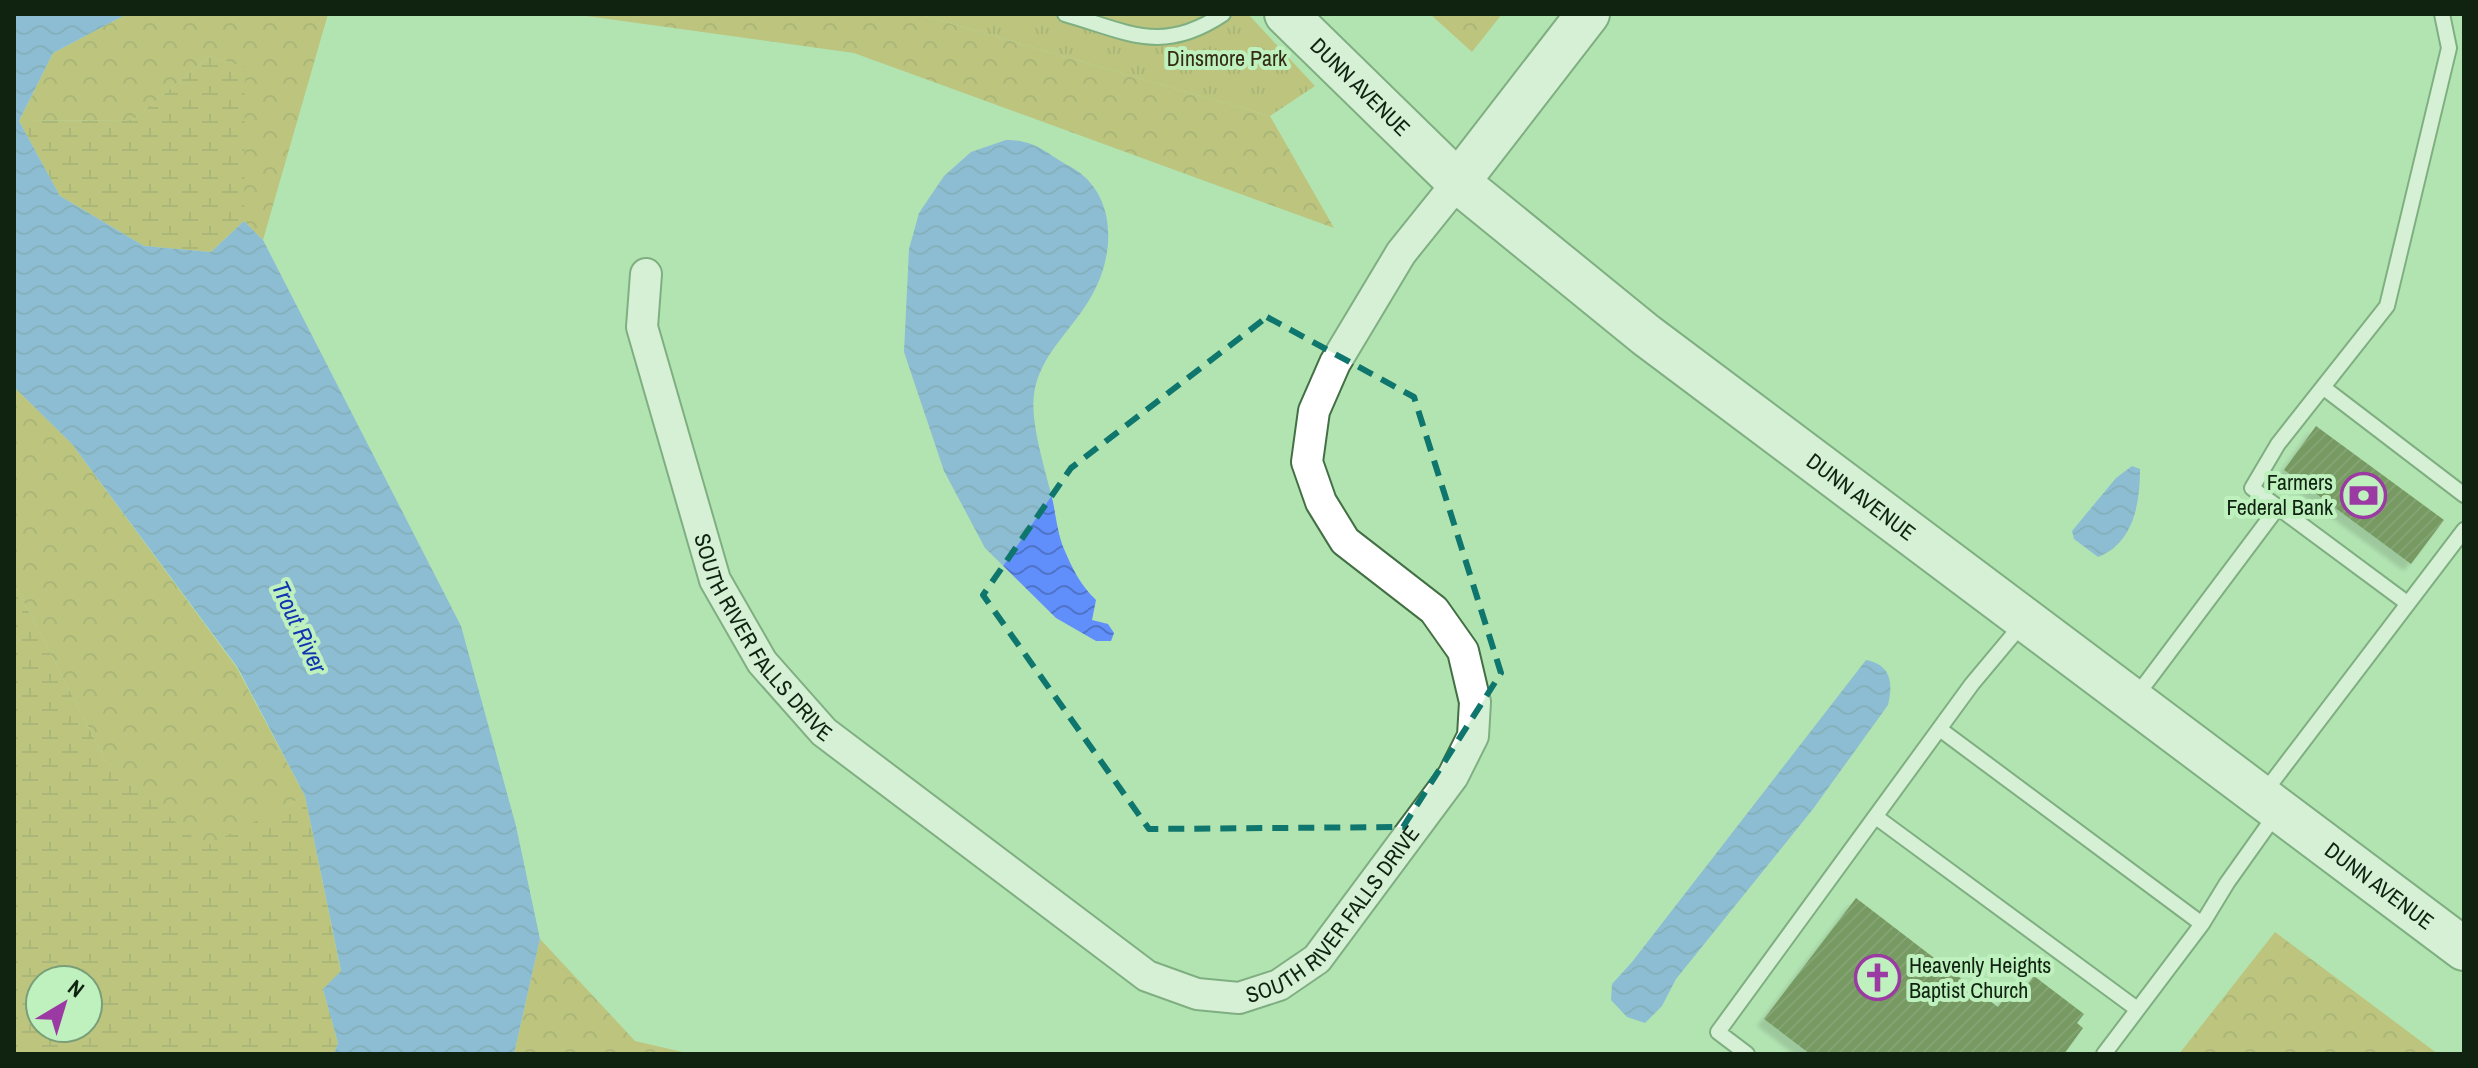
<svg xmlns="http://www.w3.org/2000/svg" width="2478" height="1068" font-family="'Archivo Narrow',sans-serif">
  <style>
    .forest { fill: url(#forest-crowns) }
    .wetland { fill: url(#wetland-marsh); fill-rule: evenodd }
    .park { fill: url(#park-tufts) }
    .water { fill: url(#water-waves) }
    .building { fill: url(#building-hatch); filter: url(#shadow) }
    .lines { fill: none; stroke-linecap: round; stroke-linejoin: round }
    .lane-casing { stroke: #426f44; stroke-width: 18 }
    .street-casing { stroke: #426f44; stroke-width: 34 }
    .secondary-casing { stroke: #426f44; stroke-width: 46 }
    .lane { stroke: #fff; stroke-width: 14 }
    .street { stroke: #fff; stroke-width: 30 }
    .secondary { stroke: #fff; stroke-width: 42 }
    .marked { fill: none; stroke: #0f766e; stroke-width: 6; stroke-dasharray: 16 10; stroke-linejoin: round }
    .labels { text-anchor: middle; stroke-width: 8; stroke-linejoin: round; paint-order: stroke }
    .park-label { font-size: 22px; fill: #342912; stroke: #bff1bf }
    .street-label { font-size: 22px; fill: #102311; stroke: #bff1bf }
    .poi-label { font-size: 22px; fill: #102311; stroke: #bff1bf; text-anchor: end }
    .water-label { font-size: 24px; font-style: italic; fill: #1134b1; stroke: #bff1bf }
  </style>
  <defs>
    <pattern id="forest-crowns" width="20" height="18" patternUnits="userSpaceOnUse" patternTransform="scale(2)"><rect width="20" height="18" fill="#c89e3e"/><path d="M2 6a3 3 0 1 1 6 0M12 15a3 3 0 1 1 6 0" fill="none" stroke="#a18033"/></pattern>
    <pattern id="wetland-marsh" width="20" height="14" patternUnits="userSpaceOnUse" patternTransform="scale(2)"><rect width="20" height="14" fill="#c89e3e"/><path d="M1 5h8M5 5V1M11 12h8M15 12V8" fill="none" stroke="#a18033"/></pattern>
    <pattern id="park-tufts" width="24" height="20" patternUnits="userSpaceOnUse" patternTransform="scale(2)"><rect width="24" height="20" fill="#c89e3e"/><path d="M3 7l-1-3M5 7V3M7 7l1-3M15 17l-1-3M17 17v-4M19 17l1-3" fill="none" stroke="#a18033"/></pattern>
    <pattern id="water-waves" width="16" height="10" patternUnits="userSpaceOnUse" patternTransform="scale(2)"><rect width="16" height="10" fill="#608efb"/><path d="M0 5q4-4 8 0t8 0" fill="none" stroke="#4e74ca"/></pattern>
    <pattern id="building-hatch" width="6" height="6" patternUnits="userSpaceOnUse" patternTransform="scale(2)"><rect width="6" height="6" fill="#2f4002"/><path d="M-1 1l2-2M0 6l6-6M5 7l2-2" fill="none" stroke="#4a5926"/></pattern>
    <filter id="shadow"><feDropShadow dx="-7" dy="7" stdDeviation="2" flood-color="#0004"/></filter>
  </defs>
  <rect width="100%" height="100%" fill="#b2e4b2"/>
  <path class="forest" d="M 127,14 L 328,14 L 263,240 L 244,221 L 244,67 L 210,56 L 133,120 L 19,121 L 53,53 Z
    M 572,14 L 918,14 L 1270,116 L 1334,228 L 854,53 Z
    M 1430,14 L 1502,14 L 1472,52 Z
    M 14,387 L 72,444 L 237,668 L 305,796 L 204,848 L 106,761 L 14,583 Z
    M 2275,932 L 2438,1054 L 2179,1054 Z
    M 540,939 L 635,1041 L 691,1054 L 514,1054 Z"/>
  <path class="wetland" d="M 210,56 L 245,67 L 244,221 L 211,252 L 144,246 L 60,196 L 19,121 L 133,120 Z
    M 14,583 L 106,761 L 204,847 L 305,796 L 341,972 L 323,989 L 338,1043 L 334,1054 L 14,1054 ZM 40,980 L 88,980 L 88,1028 L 40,1028 Z"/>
  <path class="park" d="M 918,14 L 1248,14 L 1315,86 L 1270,116 Z"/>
  <path class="water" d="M 14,14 L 127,14 L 53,53 L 19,121 L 60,196 L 144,246 L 211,252 L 244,221 L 263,240 L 461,626 L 516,826 L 540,939 L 514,1054 L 334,1054 L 338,1043 L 323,989 L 341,971 L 305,796 L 238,668 L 72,444 L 14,387 Z
    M 1006,140 C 1036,140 1045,153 1071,167 C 1117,193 1116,253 1092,295 C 1074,329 1040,353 1034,394 C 1030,425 1046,471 1053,502 C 1056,517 1058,535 1064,549 C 1072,568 1081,586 1096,600 L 1092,620 L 1108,624 L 1114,633 L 1111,641 L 1096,641 L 1056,618 L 985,548 L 944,471 L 904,352 L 909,249 L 919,213 L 944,176 L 971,152 Z
    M 2132,466 L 2140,469 C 2140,503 2134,543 2098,557 L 2074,539 L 2072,531 L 2116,478 Z
    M 1866,660 C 1892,665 1893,684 1888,705 L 1813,809 L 1676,979 L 1662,1006 L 1645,1023 L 1627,1017 L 1611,1000 L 1612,984 L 1632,962 Z"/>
  <path class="building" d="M 2316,426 L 2444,520 L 2411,564 L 2284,470 Z
    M 1856,898 L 1998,1007 L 2018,980 L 2026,986 L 2034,976 L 2084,1014 L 2077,1023 L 2083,1028 L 2064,1054 L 1810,1054 L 1764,1019 Z"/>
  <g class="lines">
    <defs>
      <path id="lane" d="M 1065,14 C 1128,32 1162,55 1223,14
        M 2324,388 L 2464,495
        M 2407,603 L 2252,488 L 2278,444 L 2387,306 L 2449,48 L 2442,14
        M 2134,699 L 2278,507
        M 1941,730 L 2202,924
        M 2263,794 L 2464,530
        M 1876,817 L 2137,1009
        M 1747,1054 L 1718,1032 L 1972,684 L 2023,623
        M 2104,1054 L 2202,924 L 2227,883 L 2276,814"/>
      <g id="street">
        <path id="s1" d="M 646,274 L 642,327 L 715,580 L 762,662 L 824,732 L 1147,976 L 1197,994 L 1239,998 L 1279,985 L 1317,959 L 1453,776 L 1473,736 L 1475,702 L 1463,651 L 1434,610 L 1345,541 L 1321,502 L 1307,462 L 1314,411 L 1335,363 L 1401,253 L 1458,182"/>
      </g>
      <g id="secondary">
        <path id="s2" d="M 1286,14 L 1458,182 L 1646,335 L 2464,949"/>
        <path d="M 1458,182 L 1588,14"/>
      </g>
    </defs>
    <use href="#lane" class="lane-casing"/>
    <use href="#street" class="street-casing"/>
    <use href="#secondary" class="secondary-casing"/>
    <use href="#lane" class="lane"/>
    <use href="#street" class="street"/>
    <use href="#secondary" class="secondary"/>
  </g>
  <path d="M0 0H2478V1068H0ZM 1267,317 L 1414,397 L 1501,673 L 1403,827 L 1149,829 L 983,595 L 1071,468 Z" fill="#b2e4b2" fill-opacity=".55" fill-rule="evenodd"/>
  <path class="marked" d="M 1267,317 L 1414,397 L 1501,673 L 1403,827 L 1149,829 L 983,595 L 1071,468 Z"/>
  <defs>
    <symbol id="bank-ring" viewBox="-11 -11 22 22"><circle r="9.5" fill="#bff1bf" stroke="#9b3aa2" stroke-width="1.5"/><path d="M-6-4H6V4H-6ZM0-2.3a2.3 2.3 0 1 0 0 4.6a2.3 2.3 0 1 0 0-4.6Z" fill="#9b3aa2"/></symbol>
    <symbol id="church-ring" viewBox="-11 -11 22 22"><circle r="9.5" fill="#bff1bf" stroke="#9b3aa2" stroke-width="1.5"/><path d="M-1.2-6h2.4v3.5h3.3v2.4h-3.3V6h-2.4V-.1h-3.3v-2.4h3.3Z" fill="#9b3aa2"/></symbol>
  </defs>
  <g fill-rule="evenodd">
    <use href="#bank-ring" x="2338" y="470" width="51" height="51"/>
    <use href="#church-ring" x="1852" y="952" width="51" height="51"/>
  </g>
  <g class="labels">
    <g class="park-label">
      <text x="1227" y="66">Dinsmore Park</text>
    </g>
    <g class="street-label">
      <text dy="8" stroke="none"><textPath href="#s2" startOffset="104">DUNN AVENUE</textPath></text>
      <text dy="8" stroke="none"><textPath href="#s2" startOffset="752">DUNN AVENUE</textPath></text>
      <text dy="8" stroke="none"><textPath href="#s1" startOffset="390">SOUTH RIVER FALLS DRIVE</textPath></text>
      <text dy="8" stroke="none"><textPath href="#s2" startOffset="1400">DUNN AVENUE</textPath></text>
      <text dy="8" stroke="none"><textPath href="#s1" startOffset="1134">SOUTH RIVER FALLS DRIVE</textPath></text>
    </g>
    <g class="poi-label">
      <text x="2333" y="490">Farmers<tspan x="2333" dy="25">Federal Bank</tspan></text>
      <text x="1909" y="973" text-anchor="start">Heavenly Heights<tspan x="1909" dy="25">Baptist Church</tspan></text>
    </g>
    <g class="water-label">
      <text transform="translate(299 627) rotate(65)" y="8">Trout River</text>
    </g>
  </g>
  <rect width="2478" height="1068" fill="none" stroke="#102311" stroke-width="32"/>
  <g transform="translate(64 1004) rotate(38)"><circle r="38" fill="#bff1bf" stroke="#799f79" stroke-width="2"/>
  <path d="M0-6L14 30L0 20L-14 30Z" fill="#9b3aa2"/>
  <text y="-12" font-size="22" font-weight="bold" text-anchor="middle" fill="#102311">N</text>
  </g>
</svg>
